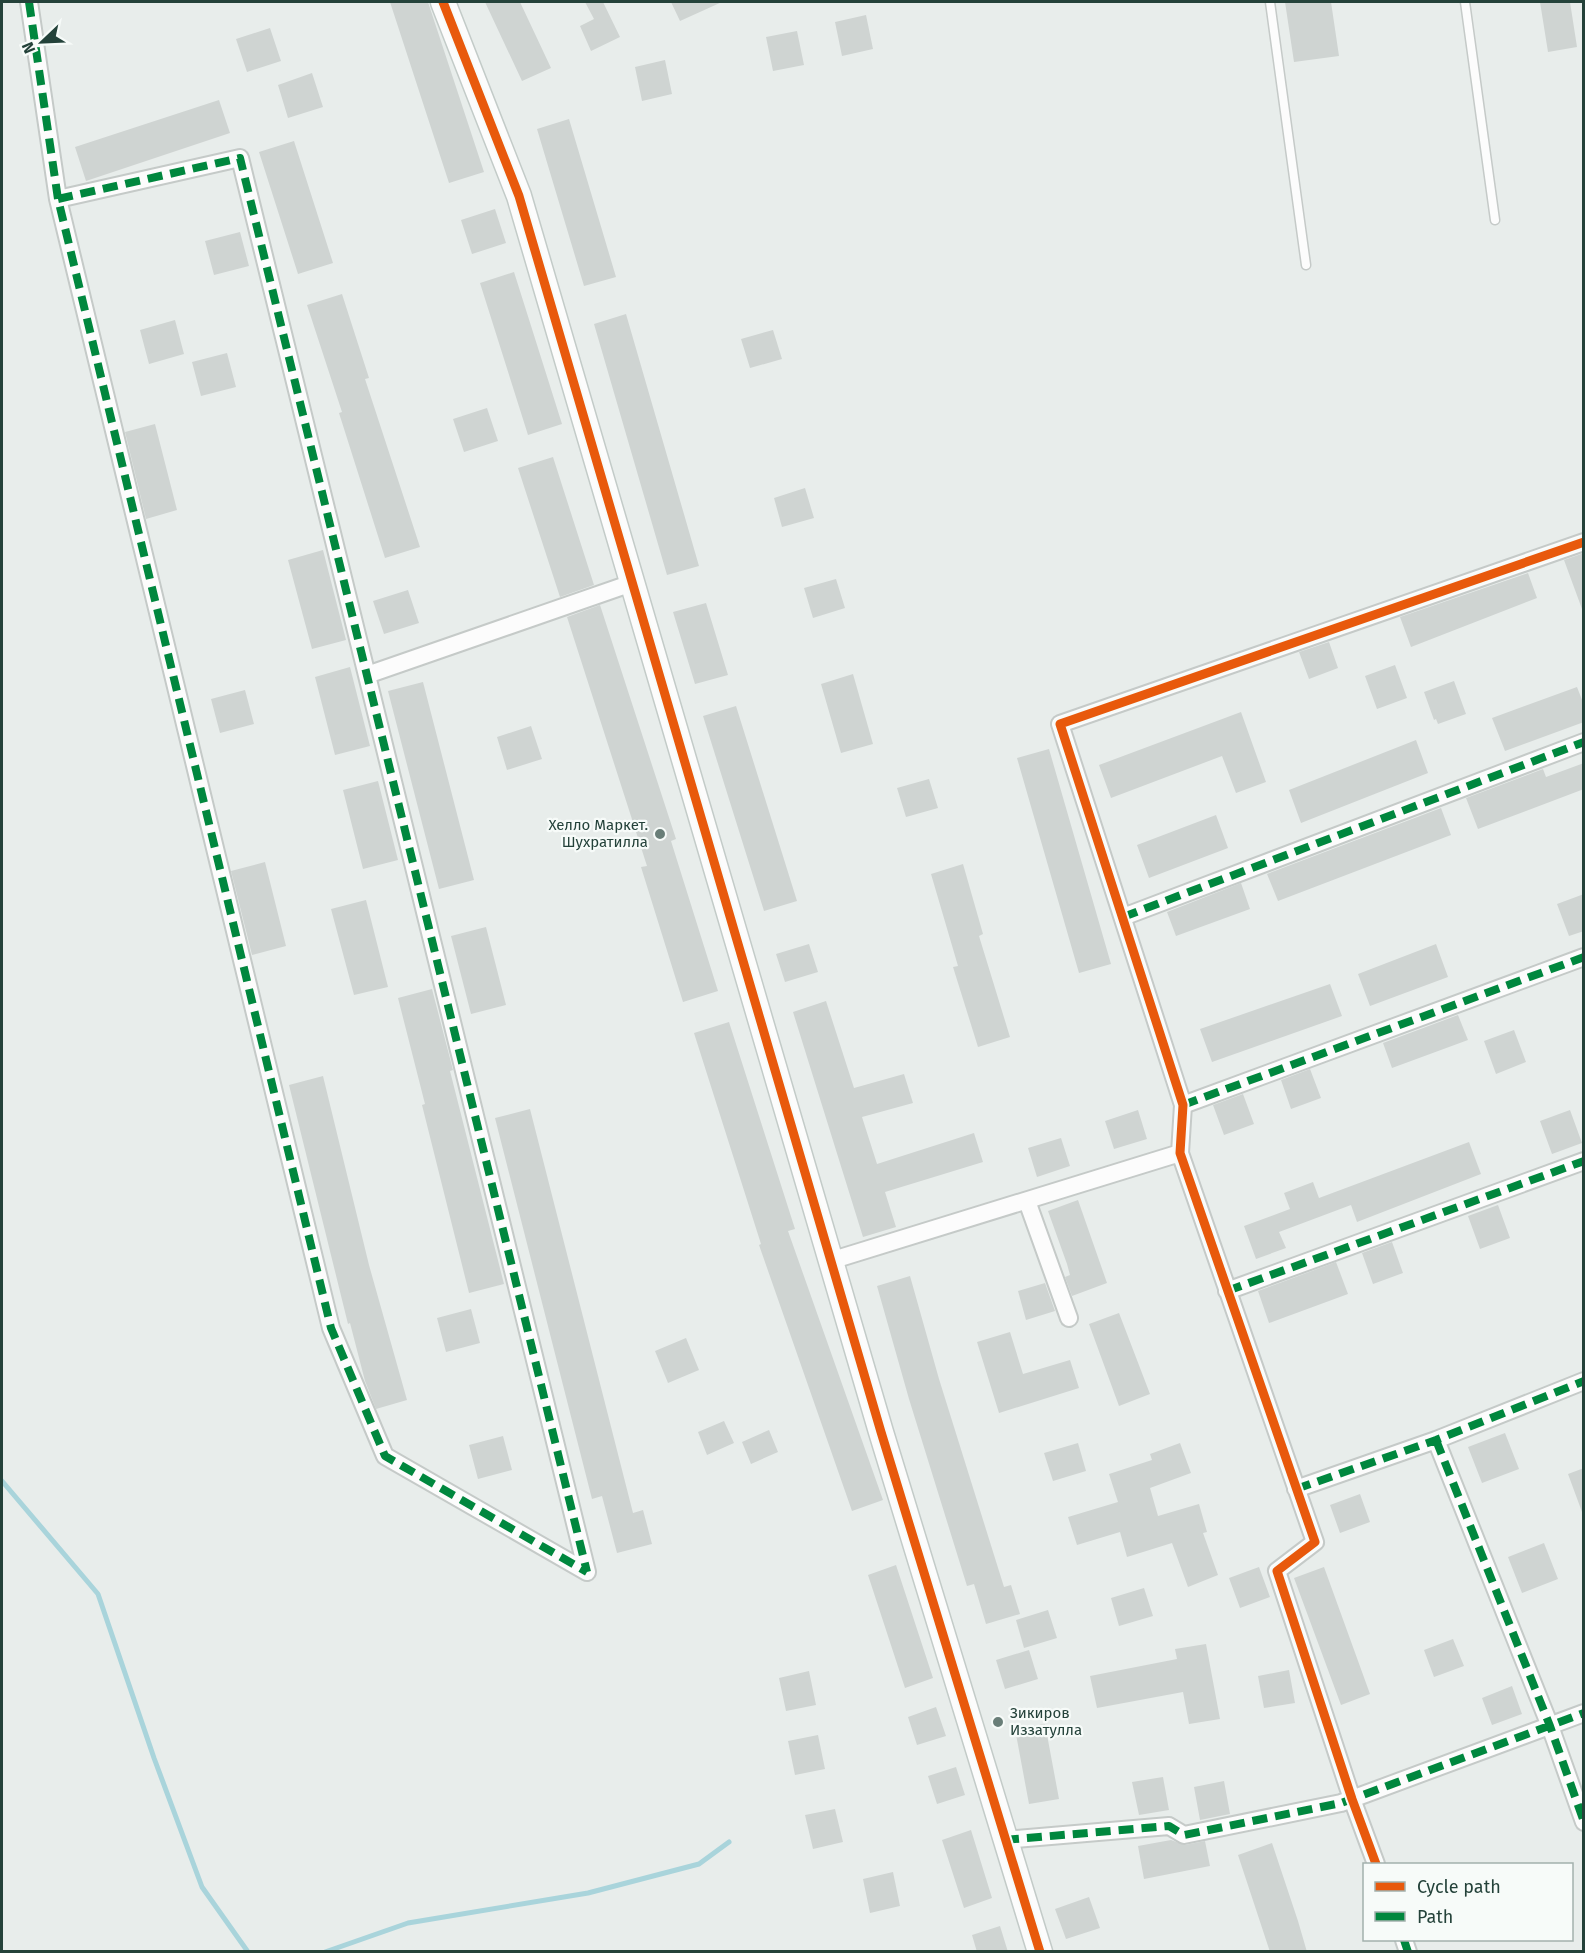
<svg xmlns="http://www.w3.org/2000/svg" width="1585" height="1953" font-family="'Fira Sans',sans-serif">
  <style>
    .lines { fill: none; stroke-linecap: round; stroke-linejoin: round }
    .stream { stroke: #a9d4db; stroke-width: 5 }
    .building { fill: #cfd4d2 }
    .lane-casing { stroke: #c5cac8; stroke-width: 11 }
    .street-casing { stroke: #c5cac8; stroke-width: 20 }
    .secondary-casing { stroke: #c3cbc8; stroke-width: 27 }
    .lane { stroke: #fcfcfc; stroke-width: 8 }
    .street { stroke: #fcfcfc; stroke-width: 16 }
    .secondary { stroke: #fcfcfc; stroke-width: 24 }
    .quiet { stroke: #00873e; stroke-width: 8; stroke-dasharray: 15 8; stroke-linecap: butt }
    .cycleway-casing { stroke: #f7fbf9; stroke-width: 13 }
    .cycleway { stroke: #e8590c; stroke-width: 9 }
    .poi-dot { fill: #697e78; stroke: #f7fbf9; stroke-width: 2 }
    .labels { text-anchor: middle; stroke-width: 4.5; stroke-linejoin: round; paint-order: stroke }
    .poi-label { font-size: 15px; fill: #24423a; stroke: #f7fbf9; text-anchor: end }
  </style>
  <rect width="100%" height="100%" fill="#e8edeb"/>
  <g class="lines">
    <path class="stream" d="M 2,1481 L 98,1594 L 154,1758 L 202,1887 L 248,1952
      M 325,1952 L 408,1923 L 588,1893 L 699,1864 L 729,1842"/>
  </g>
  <path class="building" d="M 390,2 L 428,2 L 484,172 L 449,183 Z
    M 485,2 L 520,2 L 551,68 L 522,81 Z
    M 585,2 L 603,2 L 620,37 L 591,51 L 580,26 L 594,19 Z
    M 671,2 L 722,2 L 680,21 Z
    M 1285,2 L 1331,2 L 1339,56 L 1294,62 Z
    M 1540,2 L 1570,2 L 1577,47 L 1548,52 Z
    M 866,15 L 873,49 L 842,56 L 835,22 Z
    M 270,28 L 281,61 L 247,72 L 236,39 Z
    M 797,31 L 804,65 L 773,71 L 766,37 Z
    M 665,60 L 672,94 L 642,101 L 635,67 Z
    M 312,73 L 323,107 L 288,118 L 278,85 Z
    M 219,100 L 230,133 L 86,181 L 75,147 Z
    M 569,119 L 616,277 L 584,286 L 537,129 Z
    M 294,141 L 333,263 L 298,274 L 259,152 Z
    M 495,209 L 506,243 L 472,254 L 461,220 Z
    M 240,232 L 249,266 L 214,275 L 205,241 Z
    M 514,272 L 562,424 L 528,435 L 480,283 Z
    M 342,294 L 369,378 L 365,379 L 420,547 L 385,558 L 339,413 L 342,412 L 307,305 Z
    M 626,314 L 699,566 L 667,575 L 594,324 Z
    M 175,320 L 184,354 L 149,364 L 140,330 Z
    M 773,330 L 782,359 L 750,368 L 741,339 Z
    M 227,353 L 236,387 L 201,396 L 192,362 Z
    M 487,408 L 498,441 L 464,452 L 453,419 Z
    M 155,424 L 177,510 L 146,519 L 125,432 Z
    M 553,457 L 594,585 L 560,597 L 518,468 Z
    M 805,488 L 814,518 L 782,527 L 774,498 Z
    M 323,550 L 346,640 L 312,649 L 288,560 Z
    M 1584,553 L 1584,609 L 1582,609 L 1564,560 Z
    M 1528,573 L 1537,598 L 1411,647 L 1400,617 Z
    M 836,579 L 845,608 L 813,618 L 804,588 Z
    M 408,590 L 419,623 L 384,634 L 373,601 Z
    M 706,603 L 728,675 L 695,684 L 673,612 Z
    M 600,605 L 676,839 L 671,841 L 718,991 L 683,1002 L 641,867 L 647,866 L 567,617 Z
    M 1329,642 L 1338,668 L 1309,679 L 1299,652 Z
    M 1395,665 L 1407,698 L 1377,709 L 1365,676 Z
    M 350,667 L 370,746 L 335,755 L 315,677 Z
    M 853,674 L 873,744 L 841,753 L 821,684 Z
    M 1454,681 L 1466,714 L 1438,724 L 1436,719 L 1434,720 L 1424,692 Z
    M 423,682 L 474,880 L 439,889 L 388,691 Z
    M 1577,687 L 1584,705 L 1584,722 L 1505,751 L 1492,718 Z
    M 245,690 L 254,724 L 220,733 L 211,699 Z
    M 736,706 L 797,901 L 764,911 L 703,716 Z
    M 1241,712 L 1266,782 L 1236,793 L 1222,756 L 1111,798 L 1099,765 Z
    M 531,726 L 542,759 L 507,770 L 497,737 Z
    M 1416,740 L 1428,773 L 1301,823 L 1289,790 Z
    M 1049,749 L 1111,964 L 1079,973 L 1017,758 Z
    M 1584,763 L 1584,789 L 1478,829 L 1466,798 L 1543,769 L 1546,777 Z
    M 929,779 L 938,808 L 906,817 L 897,788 Z
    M 378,781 L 398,860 L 363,869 L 343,790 Z
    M 1441,808 L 1451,835 L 1278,901 L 1267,874 Z
    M 1216,815 L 1228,848 L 1149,878 L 1137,845 Z
    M 265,862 L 286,946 L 252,955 L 231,871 Z
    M 963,864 L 983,934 L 979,936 L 1010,1037 L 978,1047 L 953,967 L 958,966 L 931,874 Z
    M 1241,883 L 1250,909 L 1176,936 L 1167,912 Z
    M 1584,894 L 1584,931 L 1569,936 L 1557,904 Z
    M 366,900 L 388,987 L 354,995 L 331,909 Z
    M 486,927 L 506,1005 L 471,1014 L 451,936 Z
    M 809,944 L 818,972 L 785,982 L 776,954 Z
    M 1436,944 L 1448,977 L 1370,1006 L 1358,974 Z
    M 1330,984 L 1342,1016 L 1212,1062 L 1200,1029 Z
    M 432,989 L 453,1070 L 450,1071 L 504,1284 L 469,1293 L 422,1105 L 425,1104 L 398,998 Z
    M 826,1001 L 854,1088 L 904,1074 L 913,1103 L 862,1117 L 877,1164 L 974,1133 L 983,1162 L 885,1192 L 896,1227 L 863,1237 L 793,1012 Z
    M 1458,1015 L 1468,1040 L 1392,1068 L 1383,1043 Z
    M 729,1022 L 795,1229 L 788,1231 L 883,1500 L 852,1511 L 759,1245 L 761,1244 L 694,1033 Z
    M 1514,1030 L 1526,1062 L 1496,1074 L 1484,1041 Z
    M 1310,1069 L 1321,1098 L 1291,1109 L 1281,1080 Z
    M 323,1076 L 369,1265 L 407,1400 L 376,1409 L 365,1381 L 350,1323 L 348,1324 L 289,1085 Z
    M 1243,1094 L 1254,1124 L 1224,1135 L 1213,1105 Z
    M 530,1109 L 633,1513 L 643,1510 L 652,1544 L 617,1553 L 602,1496 L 592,1499 L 495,1118 Z
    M 1138,1110 L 1147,1139 L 1114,1149 L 1105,1121 Z
    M 1570,1110 L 1582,1143 L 1552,1154 L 1540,1121 Z
    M 1061,1138 L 1070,1166 L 1037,1177 L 1028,1148 Z
    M 1469,1142 L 1481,1174 L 1357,1222 L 1351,1205 L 1279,1232 L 1286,1248 L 1256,1259 L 1244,1226 L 1290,1209 L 1284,1193 L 1313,1182 L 1319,1198 Z
    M 1078,1200 L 1107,1283 L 1072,1296 L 1065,1277 L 1070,1275 L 1067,1264 L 1048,1211 Z
    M 1498,1205 L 1510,1238 L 1480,1249 L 1468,1216 Z
    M 1392,1242 L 1403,1273 L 1373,1284 L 1362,1253 Z
    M 1336,1262 L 1348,1294 L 1269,1323 L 1258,1291 Z
    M 910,1276 L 939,1379 L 1004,1587 L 1011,1585 L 1020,1614 L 986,1624 L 974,1584 L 967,1586 L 909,1399 L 877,1286 Z
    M 1045,1283 L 1055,1311 L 1026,1320 L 1018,1291 Z
    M 471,1309 L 480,1343 L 446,1352 L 437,1318 Z
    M 1119,1313 L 1150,1394 L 1119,1406 L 1089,1324 Z
    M 1010,1332 L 1023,1374 L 1070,1360 L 1079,1388 L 999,1413 L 977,1342 Z
    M 686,1338 L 699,1370 L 668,1383 L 655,1351 Z
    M 724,1421 L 734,1443 L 707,1455 L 698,1432 Z
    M 769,1430 L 778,1452 L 751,1464 L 742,1442 Z
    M 1505,1433 L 1519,1469 L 1482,1483 L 1468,1447 Z
    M 503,1436 L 512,1470 L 478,1479 L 469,1445 Z
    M 1078,1443 L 1086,1471 L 1053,1481 L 1044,1453 Z
    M 1180,1443 L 1191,1473 L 1150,1488 L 1158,1516 L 1199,1504 L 1207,1532 L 1203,1533 L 1218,1575 L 1188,1587 L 1172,1543 L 1127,1557 L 1120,1532 L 1077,1545 L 1068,1517 L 1118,1502 L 1109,1474 L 1152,1460 L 1150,1454 Z
    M 1584,1468 L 1584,1512 L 1582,1512 L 1568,1474 Z
    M 1360,1494 L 1370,1522 L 1340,1533 L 1330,1505 Z
    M 1544,1543 L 1558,1579 L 1522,1593 L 1508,1557 Z
    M 896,1565 L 933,1678 L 905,1688 L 868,1575 Z
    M 1259,1567 L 1270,1597 L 1240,1608 L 1229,1578 Z
    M 1324,1567 L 1370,1694 L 1341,1705 L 1294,1578 Z
    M 1144,1588 L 1153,1616 L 1119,1626 L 1111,1598 Z
    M 1048,1610 L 1057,1638 L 1024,1648 L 1016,1620 Z
    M 1453,1639 L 1464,1666 L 1434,1677 L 1424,1650 Z
    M 1206,1644 L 1220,1719 L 1189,1724 L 1183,1692 L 1097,1708 L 1090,1676 L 1177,1659 L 1175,1649 Z
    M 1029,1650 L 1038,1679 L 1005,1689 L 996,1660 Z
    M 1289,1670 L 1295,1703 L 1264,1708 L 1258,1676 Z
    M 809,1671 L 816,1705 L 786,1711 L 779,1678 Z
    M 1512,1686 L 1522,1714 L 1492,1725 L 1482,1698 Z
    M 936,1707 L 946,1736 L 917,1745 L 908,1717 Z
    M 1045,1724 L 1059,1799 L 1029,1804 L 1015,1729 Z
    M 818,1735 L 825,1769 L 795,1775 L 788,1741 Z
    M 956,1767 L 965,1795 L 937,1804 L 928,1776 Z
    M 1163,1777 L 1169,1810 L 1139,1815 L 1132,1782 Z
    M 1224,1781 L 1230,1814 L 1200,1820 L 1194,1787 Z
    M 835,1809 L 843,1842 L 813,1849 L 805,1815 Z
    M 971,1830 L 992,1898 L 964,1908 L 942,1840 Z
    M 1171,1840 L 1185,1845 L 1205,1841 L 1210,1866 L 1144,1879 L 1138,1846 Z
    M 1272,1843 L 1298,1921 L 1307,1952 L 1270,1952 L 1238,1855 Z
    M 893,1872 L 900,1906 L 870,1913 L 863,1879 Z
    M 1089,1897 L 1100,1928 L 1066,1939 L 1055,1909 Z
    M 1000,1926 L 1008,1952 L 977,1952 L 972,1935 Z"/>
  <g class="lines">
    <defs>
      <path id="lane" d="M 1270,2 L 1306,265
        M 1465,2 L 1495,220"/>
      <path id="street" d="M 29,2 L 58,199 L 331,1328 L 385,1456 L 587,1572
        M 58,199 L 240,158 L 587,1572
        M 367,675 L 632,583
        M 1123,917 L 1584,742
        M 1183,1105 L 1584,957
        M 1027,1201 L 1069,1318
        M 830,1261 L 1180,1153
        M 1227,1291 L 1584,1161
        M 1436,1440 L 1550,1726 L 1584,1822
        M 1296,1489 L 1436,1440 L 1584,1381
        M 1004,1840 L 1169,1826 L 1184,1835 L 1341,1803 L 1584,1713
        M 1376,1864 L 1352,1799 L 1277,1571 L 1315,1542 L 1180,1153 L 1183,1105 L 1060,724 L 1584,542
        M 1404,1940 L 1408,1952"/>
      <path id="secondary" d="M 443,2 L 519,196 L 881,1432 L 1040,1952"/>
    </defs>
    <use href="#lane" class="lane-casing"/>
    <use href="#street" class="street-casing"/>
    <use href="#secondary" class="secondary-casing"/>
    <use href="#lane" class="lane"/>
    <use href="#street" class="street"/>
    <use href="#secondary" class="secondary"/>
    <path class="quiet" d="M 29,2 L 58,199 L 331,1328 L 385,1456 L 587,1572
      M 58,199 L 240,158 L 587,1572
      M 1123,917 L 1584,742
      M 1183,1105 L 1584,957
      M 1227,1291 L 1584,1161
      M 1436,1440 L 1550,1726 L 1584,1822
      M 1296,1489 L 1436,1440 L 1584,1381
      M 1004,1840 L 1169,1826 L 1184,1835 L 1341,1803 L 1584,1713
      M 1404,1940 L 1408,1952"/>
    <defs>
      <path id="cycleway" d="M 443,2 L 519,196 L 881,1432 L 1040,1952
        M 1376,1864 L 1352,1799 L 1277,1571 L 1315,1542 L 1180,1153 L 1183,1105 L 1060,724 L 1584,542"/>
    </defs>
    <use href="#cycleway" class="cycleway-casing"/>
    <use href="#cycleway" class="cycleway"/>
  </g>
  <g class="poi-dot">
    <circle cx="660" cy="834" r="6"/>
    <circle cx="998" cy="1722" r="6"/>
  </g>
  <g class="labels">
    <g class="poi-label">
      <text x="648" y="830">Хелло Маркет.<tspan x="648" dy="17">Шухратилла</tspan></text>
      <text x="1010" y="1718" text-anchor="start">Зикиров<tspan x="1010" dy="17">Иззатулла</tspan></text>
    </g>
  </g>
  <rect width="1585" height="1953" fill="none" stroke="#24423a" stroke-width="6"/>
  <rect x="1363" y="1863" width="210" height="78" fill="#f7fbf9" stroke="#a3b1ad" stroke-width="1.5"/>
  <rect x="1375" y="1882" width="30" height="9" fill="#e8590c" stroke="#a3b1ad" stroke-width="1.5"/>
  <text x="1417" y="1893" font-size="18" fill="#24423a">Cycle path</text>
  <rect x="1375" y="1912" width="30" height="9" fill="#00873e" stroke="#a3b1ad" stroke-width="1.5"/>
  <text x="1417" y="1923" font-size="18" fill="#24423a">Path</text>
  <g transform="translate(42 42) rotate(247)" stroke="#f7fbf9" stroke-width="4.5" paint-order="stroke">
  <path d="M0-4.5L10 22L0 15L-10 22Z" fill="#24423a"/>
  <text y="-9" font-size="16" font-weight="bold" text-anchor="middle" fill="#24423a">N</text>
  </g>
</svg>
